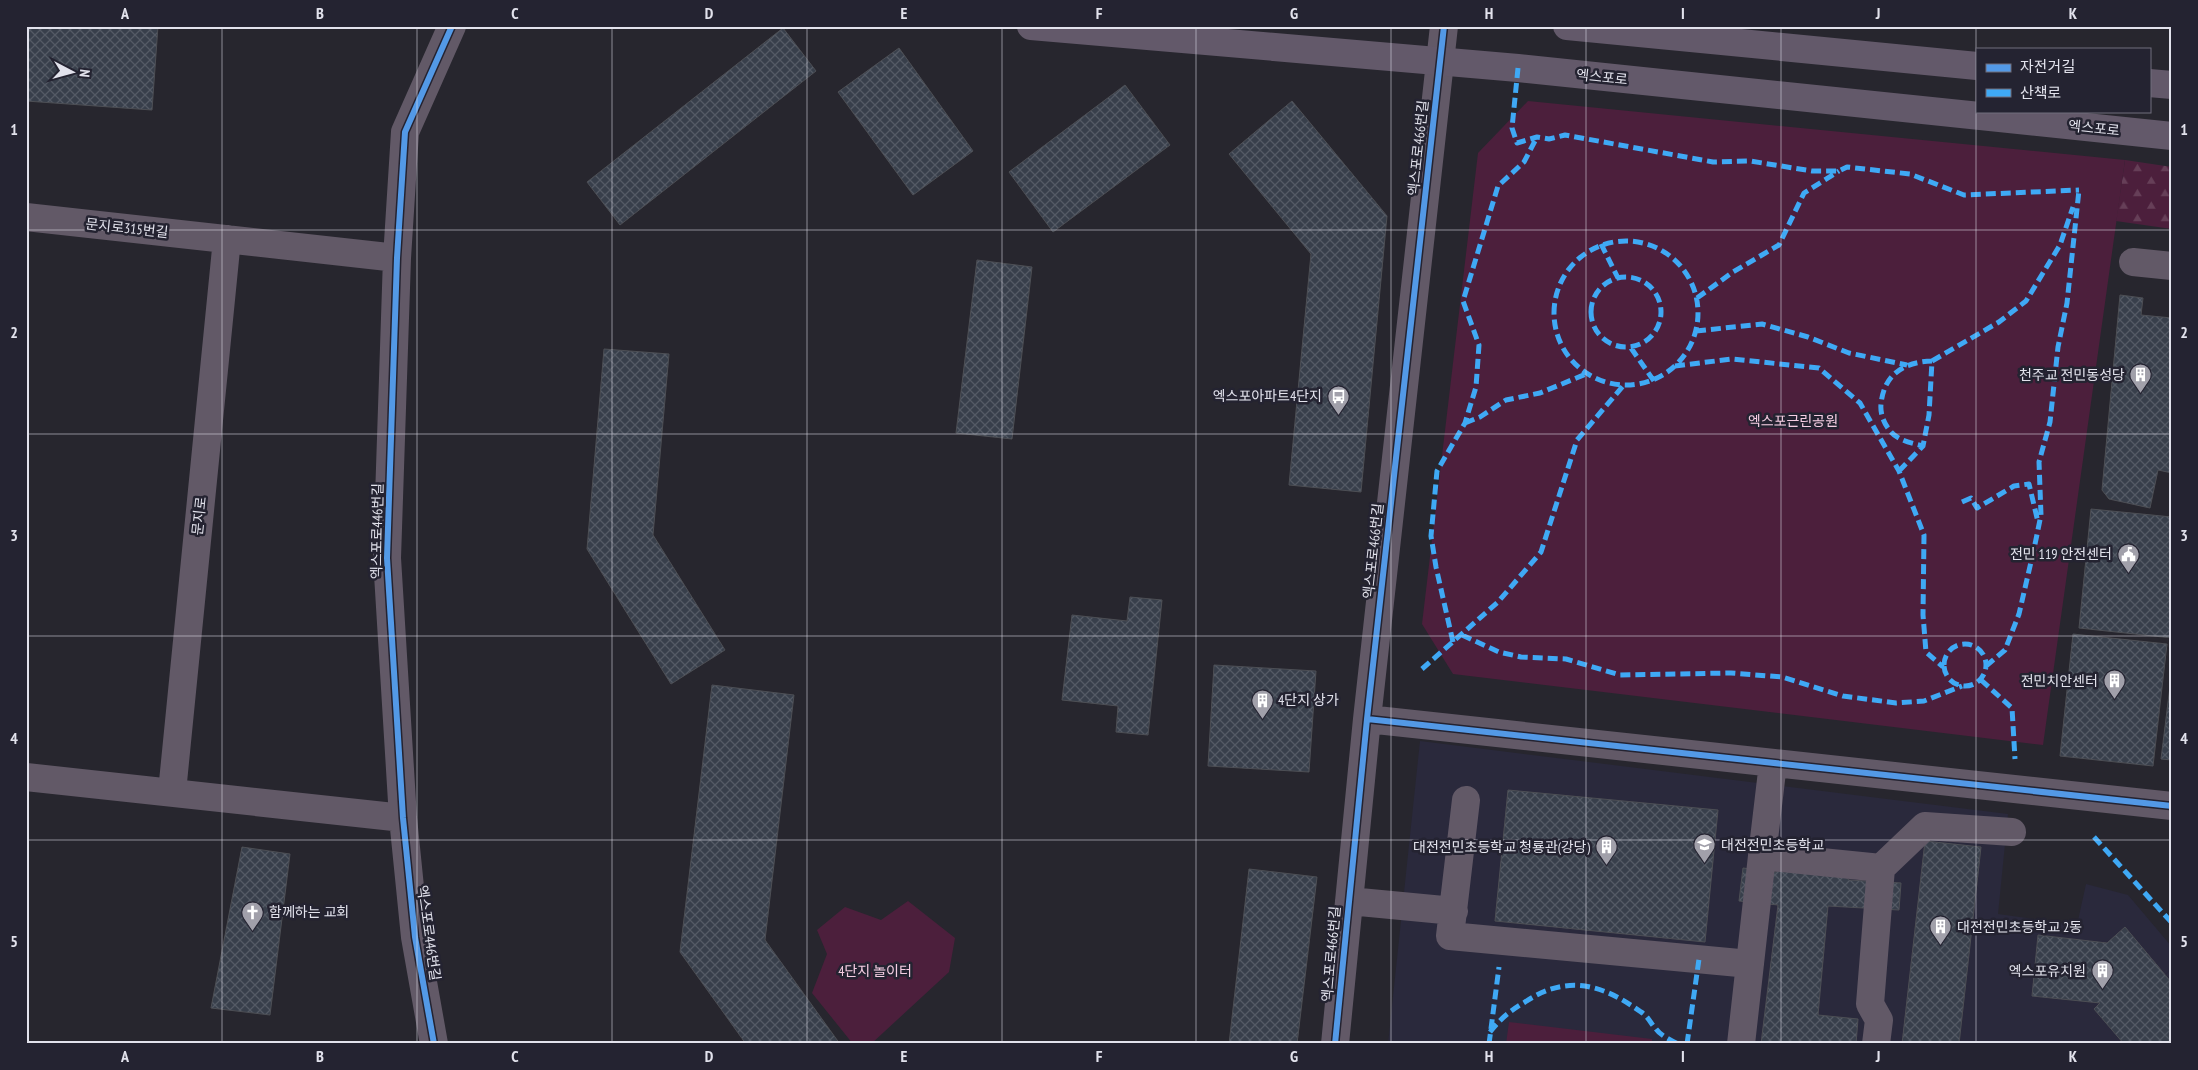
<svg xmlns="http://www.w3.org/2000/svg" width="2198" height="1070" font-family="'PT Sans Narrow','Noto Sans KR',sans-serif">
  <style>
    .built { fill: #2a293c }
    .forest { fill: url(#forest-firs) }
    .park { fill: #4c1f3c }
    .building { fill: url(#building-cross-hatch); stroke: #4d4f55 }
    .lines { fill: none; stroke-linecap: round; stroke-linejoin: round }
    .minor { stroke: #625967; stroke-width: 28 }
    .major { stroke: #63596a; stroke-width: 28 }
    .quiet { stroke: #3fa9f5; stroke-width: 5; stroke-dasharray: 10 5; stroke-linecap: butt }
    .cycleway-casing { stroke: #242331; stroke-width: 9 }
    .cycleway { stroke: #5399e6; stroke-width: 6 }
    .grid { fill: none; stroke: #e2e2ec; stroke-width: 1; stroke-opacity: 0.55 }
    .labels { text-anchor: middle; stroke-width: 5; stroke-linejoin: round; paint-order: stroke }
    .street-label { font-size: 14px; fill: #e2e2ec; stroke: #242331 }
    .poi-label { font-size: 14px; fill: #e2e2ec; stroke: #242331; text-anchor: end }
    .park-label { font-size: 14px; fill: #f5cde2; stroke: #242331 }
    .neatline { fill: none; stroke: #e2e2ec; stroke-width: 2 }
    .grid-label { font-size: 16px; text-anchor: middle; font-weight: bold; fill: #e2e2ec }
  </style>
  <defs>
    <pattern id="forest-firs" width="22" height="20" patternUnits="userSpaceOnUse" patternTransform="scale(1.25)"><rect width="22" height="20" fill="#4c1f3c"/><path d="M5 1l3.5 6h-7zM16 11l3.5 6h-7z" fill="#663f58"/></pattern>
    <pattern id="building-cross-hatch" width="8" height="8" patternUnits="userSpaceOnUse" patternTransform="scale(1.25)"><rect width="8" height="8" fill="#383f4b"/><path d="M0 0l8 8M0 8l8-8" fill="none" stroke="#545a65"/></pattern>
  </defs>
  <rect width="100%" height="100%" fill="#27262e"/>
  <path class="built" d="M 1420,741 L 2008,814 L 1998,914 L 2077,925 L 2086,884 L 2128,895 L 2172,947 L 2172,1044 L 1388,1044 Z"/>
  <path class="forest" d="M 2125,160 L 2172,167 L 2172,229 L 2116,221 Z"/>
  <path class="park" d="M 1528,101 L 2125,160 L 2043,745 L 1453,674 L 1422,624 L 1478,153 Z
    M 908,901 L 955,938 L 949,972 L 871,1044 L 853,1044 L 812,993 L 827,954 L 817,930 L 845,907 L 881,920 Z
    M 1509,1022 L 1652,1039 L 1652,1044 L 1506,1044 Z"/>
  <path class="building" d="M 26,26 L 158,26 L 152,110 L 26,101 Z
    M 783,28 L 816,71 L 620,225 L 587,182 Z
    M 899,48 L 973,151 L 913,195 L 838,92 Z
    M 1125,85 L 1170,145 L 1053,232 L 1009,172 Z
    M 1292,101 L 1387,216 L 1361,492 L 1289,485 L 1311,254 L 1229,154 Z
    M 977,260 L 1032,267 L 1012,439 L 956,433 Z
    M 2120,295 L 2143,298 L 2141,315 L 2172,318 L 2172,473 L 2158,470 L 2150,508 L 2109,499 L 2102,490 Z
    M 604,349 L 669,354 L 653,535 L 725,650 L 671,684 L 587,549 Z
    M 2091,509 L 2172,517 L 2172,638 L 2079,628 Z
    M 1130,597 L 1162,600 L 1148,735 L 1116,732 L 1118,706 L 1062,700 L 1072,615 L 1127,621 Z
    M 2073,634 L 2167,644 L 2153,766 L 2060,756 Z
    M 1214,665 L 1316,671 L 1309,772 L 1208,766 Z
    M 2172,670 L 2172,760 L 2161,759 Z
    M 712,685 L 794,695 L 765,940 L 840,1044 L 746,1044 L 680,952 Z
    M 1508,790 L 1718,810 L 1705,942 L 1495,921 Z
    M 1925,841 L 1981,847 L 1959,1044 L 1902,1044 Z
    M 242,847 L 290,854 L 270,1015 L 211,1008 Z
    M 1787,867 L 1836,869 L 1849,880 L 1901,883 L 1899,910 L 1828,906 L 1818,1015 L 1858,1019 L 1856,1044 L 1761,1044 L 1778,905 L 1739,901 L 1743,868 L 1776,872 Z
    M 1249,869 L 1317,877 L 1297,1044 L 1229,1044 Z
    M 2125,927 L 2172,983 L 2172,1044 L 2124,1044 L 2094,1009 L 2100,1003 L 2032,996 L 2038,935 L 2107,943 Z"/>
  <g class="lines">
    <path class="minor" d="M 26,217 L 397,258
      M 2133,262 L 2172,266
      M 1367,719 L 2172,806
      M 1773,763 L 1762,856 L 1881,868 L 1925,826 L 2012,832
      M 26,777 L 403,818
      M 172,792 L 227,239
      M 1466,800 L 1450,936 L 1750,964
      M 1349,901 L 1454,911
      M 434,1044 L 415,937 L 403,818 L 387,558 L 397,258 L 405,132 L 452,26
      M 1335,1044 L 1367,719 L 1444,26
      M 1741,1044 L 1762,856
      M 1876,1044 L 1879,1020 L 1870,1004 L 1881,868"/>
    <path class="major" d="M 1031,26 L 1518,68 L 2172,136
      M 1567,26 L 1977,66
      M 2149,83 L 2172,85"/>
    <path class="quiet" d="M 1518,68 L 1512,128 L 1517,143 L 1537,137 L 1549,139 L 1565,135 L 1713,162 L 1750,161 L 1812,171 L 1839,171 L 1847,167 L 1910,174 L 1964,195 L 2079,190
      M1554 313a72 72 0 1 1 144 0a72 72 0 1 1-144 0Z
      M 1601,244 L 1618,278
      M1591 312a35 35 0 1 1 70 0a35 35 0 1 1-70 0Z
      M 1697,298 L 1733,272 L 1779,245 L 1804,193 L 1839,171
      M 1696,331 L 1762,324 L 1808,337 L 1849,353 L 1907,365
      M 1631,348 L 1654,381
      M 1932,361 L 1999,322 L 2026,301 L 2060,245 L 2073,207
      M 1675,366 L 1732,359 L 1819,368 L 1860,403 L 1899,471 L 1924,535 L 1923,615 L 1926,652 L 1943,667
      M 1465,423 L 1480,417 L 1506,400 L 1540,393 L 1586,374
      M 1899,471 L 1923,446 L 1929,415 L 1932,361 C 1904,362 1884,374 1881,404 C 1880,414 1884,424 1891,432 C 1899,441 1912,443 1923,446
      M 1962,502 L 1971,498 L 1977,508 L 2014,486 L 2029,484 L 2038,522
      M 1462,635 L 1499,652 L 1521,657 L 1566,659 L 1620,675 L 1731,673 L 1782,677 L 1843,696 L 1896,703 L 1924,701 L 1962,686
      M 1453,642 L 1436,567 L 1431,536 L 1437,471 L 1465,423 L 1476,387 L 1479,345 L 1463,301 L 1498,186 L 1524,162 L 1537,137
      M1944 665a21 21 0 1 1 42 0a21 21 0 1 1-42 0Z
      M 1986,666 L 2005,650 L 2019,614 L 2034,549 L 2041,515 L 2039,462 L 2050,422 L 2058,347 L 2067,303 L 2079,190
      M 1422,669 L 1498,602 L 1541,552 L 1577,440 L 1623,386
      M 1981,680 L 2012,708 L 2015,759
      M 2094,837 L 2172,923
      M 1490,1032 C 1501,1018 1510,1011 1525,1002 C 1567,974 1602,984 1641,1012 C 1648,1016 1651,1024 1656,1029 C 1661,1036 1671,1040 1678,1044
      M 1489,1044 L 1499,967
      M 1687,1044 L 1699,959"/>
    <defs>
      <path id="cycleway" d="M 1367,719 L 2172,806
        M 434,1044 L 415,937 L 403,818 L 387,558 L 397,258 L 405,132 L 452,26
        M 1335,1044 L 1367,719 L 1444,26"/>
    </defs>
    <use href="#cycleway" class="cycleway-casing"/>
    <use href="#cycleway" class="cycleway"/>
  </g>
  <path class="grid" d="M 222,26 L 222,1044M 417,26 L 417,1044M 612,26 L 612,1044M 807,26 L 807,1044M 1002,26 L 1002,1044M 1196,26 L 1196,1044M 1391,26 L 1391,1044M 1586,26 L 1586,1044M 1781,26 L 1781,1044M 1976,26 L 1976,1044M 26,230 L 2172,230M 26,434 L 2172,434M 26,636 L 2172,636M 26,840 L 2172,840"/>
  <defs>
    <symbol id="building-pin" viewBox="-11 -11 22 30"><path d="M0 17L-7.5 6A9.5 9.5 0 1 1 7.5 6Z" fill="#a1a0aa" stroke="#242331"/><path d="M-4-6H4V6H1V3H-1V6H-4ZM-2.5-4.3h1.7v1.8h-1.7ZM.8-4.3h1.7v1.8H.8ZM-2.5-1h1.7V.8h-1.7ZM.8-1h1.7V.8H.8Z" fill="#fff"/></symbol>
    <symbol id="bus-pin" viewBox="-11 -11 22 30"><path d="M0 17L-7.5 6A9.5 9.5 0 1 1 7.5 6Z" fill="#a1a0aa" stroke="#242331"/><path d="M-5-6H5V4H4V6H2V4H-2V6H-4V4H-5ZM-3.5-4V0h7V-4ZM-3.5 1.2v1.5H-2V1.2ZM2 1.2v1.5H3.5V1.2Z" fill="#fff"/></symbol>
    <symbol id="civic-pin" viewBox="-11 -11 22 30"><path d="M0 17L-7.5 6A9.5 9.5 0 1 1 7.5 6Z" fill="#a1a0aa" stroke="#242331"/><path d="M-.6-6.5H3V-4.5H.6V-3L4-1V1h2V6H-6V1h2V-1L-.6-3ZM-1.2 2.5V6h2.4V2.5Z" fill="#fff"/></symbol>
    <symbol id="school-pin" viewBox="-11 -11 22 30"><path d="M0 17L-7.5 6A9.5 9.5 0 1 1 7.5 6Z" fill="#a1a0aa" stroke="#242331"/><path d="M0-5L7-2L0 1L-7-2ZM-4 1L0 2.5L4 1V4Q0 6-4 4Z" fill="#fff"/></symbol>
    <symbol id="church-pin" viewBox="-11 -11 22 30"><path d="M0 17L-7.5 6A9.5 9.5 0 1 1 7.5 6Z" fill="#a1a0aa" stroke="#242331"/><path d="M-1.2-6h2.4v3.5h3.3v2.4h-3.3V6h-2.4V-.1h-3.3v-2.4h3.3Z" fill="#fff"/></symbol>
  </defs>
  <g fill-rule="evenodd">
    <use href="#building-pin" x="2128" y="362" width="25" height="34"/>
    <use href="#bus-pin" x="1326" y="384" width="25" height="34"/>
    <use href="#civic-pin" x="2116" y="542" width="25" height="34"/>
    <use href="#building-pin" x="2102" y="668" width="25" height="34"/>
    <use href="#building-pin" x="1250" y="688" width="25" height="34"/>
    <use href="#school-pin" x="1692" y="832" width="25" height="34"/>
    <use href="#building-pin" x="1594" y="834" width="25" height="34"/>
    <use href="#church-pin" x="240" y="900" width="25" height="34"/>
    <use href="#building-pin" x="1928" y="914" width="25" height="34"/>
    <use href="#building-pin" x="2090" y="958" width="25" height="34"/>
  </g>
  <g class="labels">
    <g class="street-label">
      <text transform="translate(1602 77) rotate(6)" y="5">엑스포로</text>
      <text transform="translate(2094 128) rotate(6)" y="5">엑스포로</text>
      <text transform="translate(1418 148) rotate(-84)" y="5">엑스포로466번길</text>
      <text transform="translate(127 228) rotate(6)" y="5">문지로315번길</text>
      <text transform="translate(199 516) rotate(-84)" y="5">문지로</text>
      <text transform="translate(377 531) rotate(-89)" y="5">엑스포로446번길</text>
      <text transform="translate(1373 551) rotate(-84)" y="5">엑스포로466번길</text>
      <text transform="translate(429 933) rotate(82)" y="5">엑스포로446번길</text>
      <text transform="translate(1331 954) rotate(-85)" y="5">엑스포로466번길</text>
    </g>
    <g class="poi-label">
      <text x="2125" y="380">천주교 전민동성당</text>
      <text x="1322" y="401">엑스포아파트4단지</text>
      <text x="2112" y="559">전민 119 안전센터</text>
      <text x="2098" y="686">전민치안센터</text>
      <text x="1278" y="705" text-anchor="start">4단지 상가</text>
      <text x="1721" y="850" text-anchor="start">대전전민초등학교</text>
      <text x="1590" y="852">대전전민초등학교 청룡관(강당)</text>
      <text x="269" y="917" text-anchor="start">함께하는 교회</text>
      <text x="1957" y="932" text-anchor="start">대전전민초등학교 2동</text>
      <text x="2086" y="976">엑스포유치원</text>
    </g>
    <g class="park-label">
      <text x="1793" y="426">엑스포근린공원</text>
      <text x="875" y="976">4단지 놀이터</text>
    </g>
  </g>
  <rect width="2198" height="1070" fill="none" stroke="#242331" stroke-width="55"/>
  <rect x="1976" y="48" width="175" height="65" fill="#242331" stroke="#706f7c"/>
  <rect x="1986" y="64" width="25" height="8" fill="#5399e6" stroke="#706f7c"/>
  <text x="2020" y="72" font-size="15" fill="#e2e2ec">자전거길</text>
  <rect x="1986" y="89" width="25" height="8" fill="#3fa9f5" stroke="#706f7c"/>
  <text x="2020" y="98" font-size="15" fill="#e2e2ec">산책로</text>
  <g transform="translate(72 72) rotate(96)" stroke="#242331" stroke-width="4" paint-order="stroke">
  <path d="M0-4L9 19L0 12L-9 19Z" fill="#e2e2ec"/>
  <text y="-8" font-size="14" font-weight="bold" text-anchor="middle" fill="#e2e2ec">N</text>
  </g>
  <rect x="28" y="28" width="2142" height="1014" class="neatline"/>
  <g class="grid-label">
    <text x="125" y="19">A</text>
    <text x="320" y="19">B</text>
    <text x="515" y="19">C</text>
    <text x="709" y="19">D</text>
    <text x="904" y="19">E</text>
    <text x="1099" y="19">F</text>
    <text x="1294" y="19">G</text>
    <text x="1489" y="19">H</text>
    <text x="1683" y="19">I</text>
    <text x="1878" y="19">J</text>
    <text x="2073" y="19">K</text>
    <text x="14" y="135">1</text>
    <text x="2184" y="135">1</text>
    <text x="14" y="338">2</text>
    <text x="2184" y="338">2</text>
    <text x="14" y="541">3</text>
    <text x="2184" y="541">3</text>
    <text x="14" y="744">4</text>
    <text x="2184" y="744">4</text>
    <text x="14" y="947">5</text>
    <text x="2184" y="947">5</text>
    <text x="125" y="1062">A</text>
    <text x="320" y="1062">B</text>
    <text x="515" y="1062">C</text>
    <text x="709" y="1062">D</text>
    <text x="904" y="1062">E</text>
    <text x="1099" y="1062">F</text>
    <text x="1294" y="1062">G</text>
    <text x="1489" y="1062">H</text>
    <text x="1683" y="1062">I</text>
    <text x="1878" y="1062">J</text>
    <text x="2073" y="1062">K</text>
  </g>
</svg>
